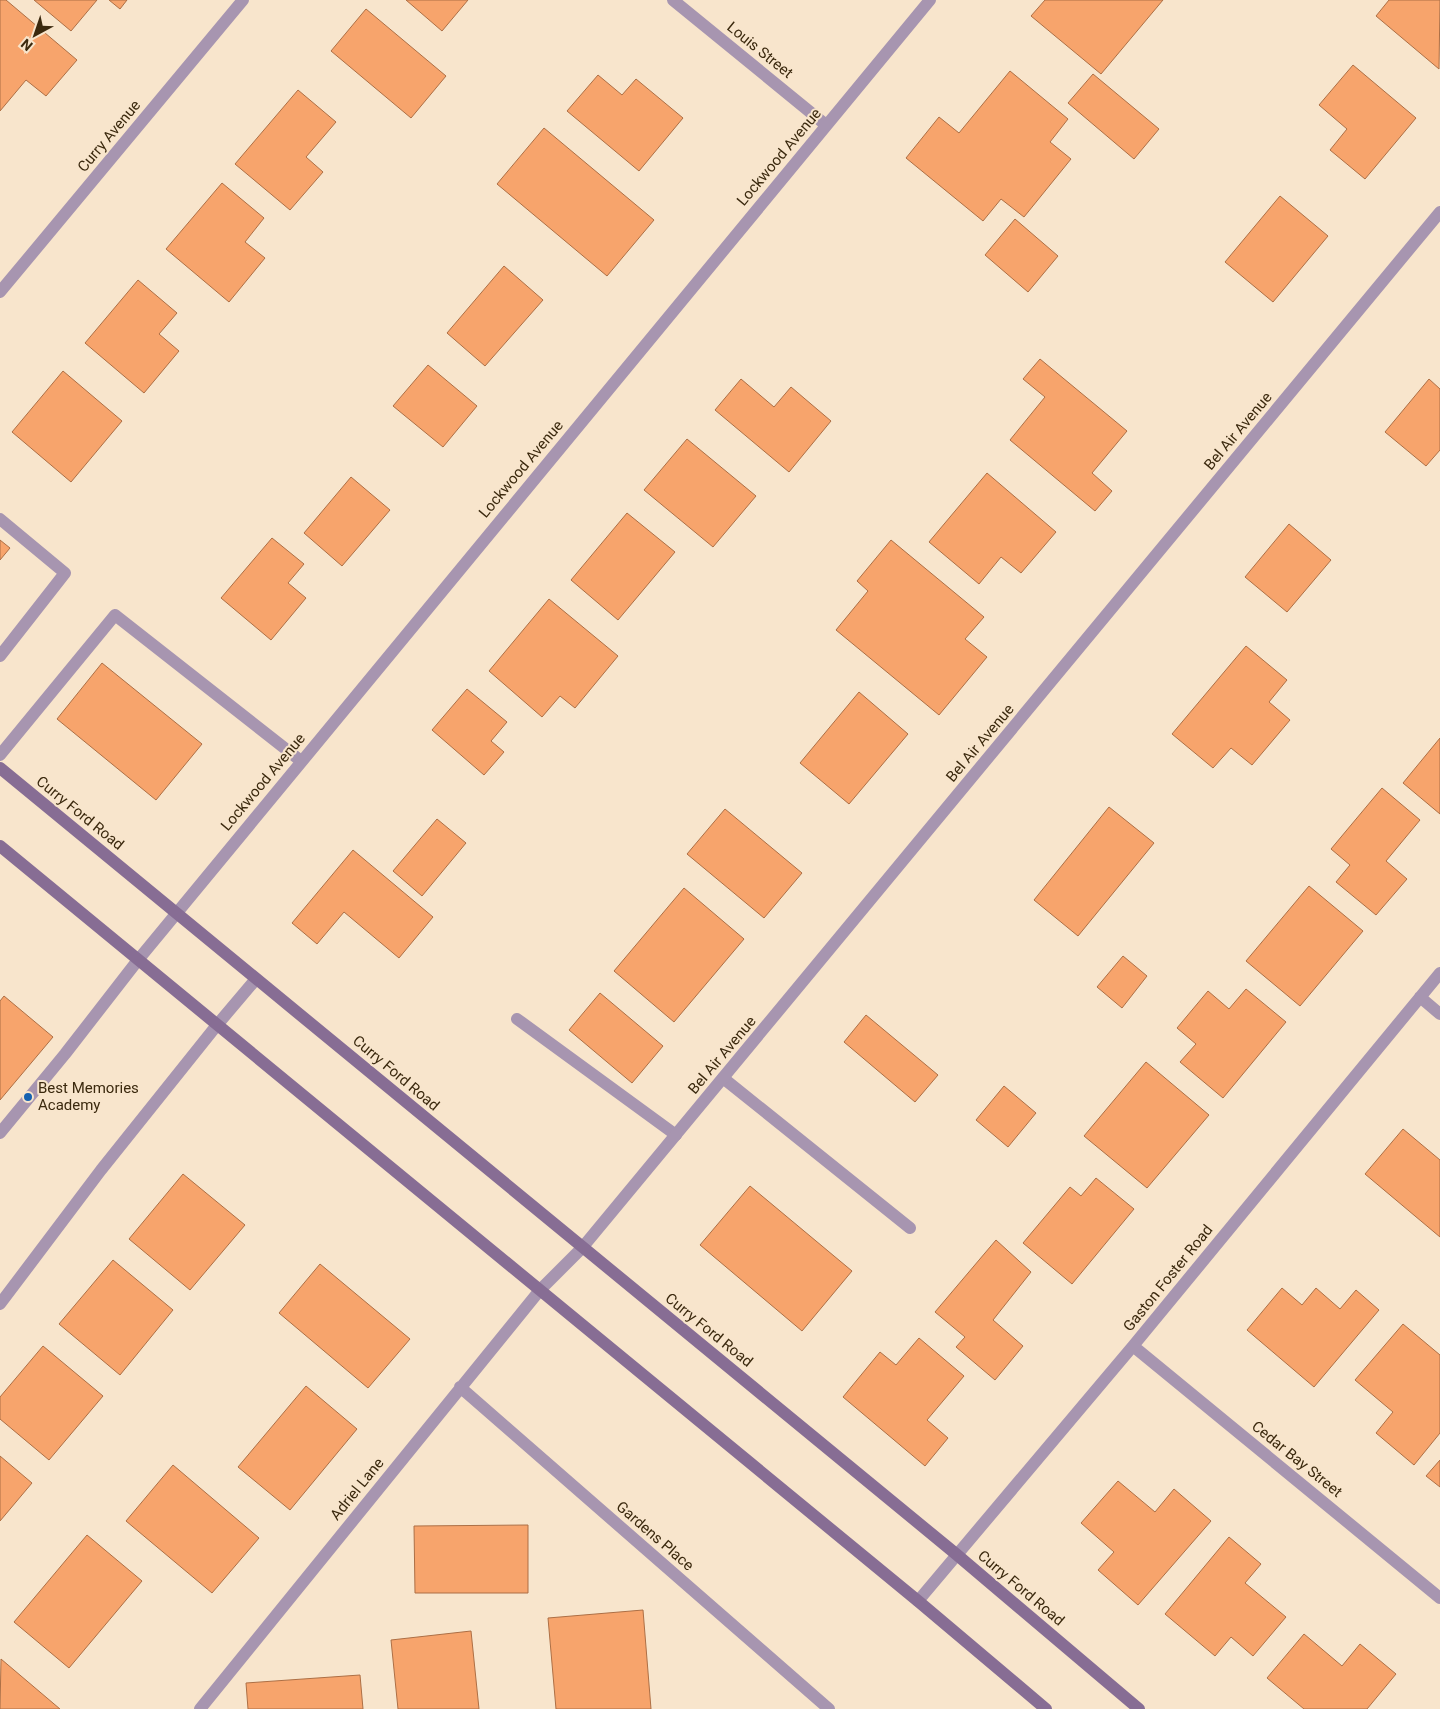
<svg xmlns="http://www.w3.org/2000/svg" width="1440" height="1709" font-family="Roboto,sans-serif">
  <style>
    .building { fill: #f7a46c; stroke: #ad6f45 }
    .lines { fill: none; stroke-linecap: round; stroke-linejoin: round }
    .lane { stroke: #a795b0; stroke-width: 12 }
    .street { stroke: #a795b0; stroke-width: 12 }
    .secondary { stroke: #876d94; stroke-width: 12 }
    .poi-dot { fill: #1661b0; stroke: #f8e5cc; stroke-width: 2 }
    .labels { text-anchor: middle; stroke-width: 4; stroke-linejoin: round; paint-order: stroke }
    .street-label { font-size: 15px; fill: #3b290e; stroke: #f8e5cc }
    .poi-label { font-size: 15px; fill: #3b290e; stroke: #f8e5cc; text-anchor: start }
  </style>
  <rect width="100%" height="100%" fill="#f8e5cc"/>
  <path class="building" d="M 0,0 L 6,0 L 77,60 L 46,96 L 26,80 L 0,111 Z
    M 34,0 L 97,0 L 71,31 Z
    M 109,0 L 127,0 L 120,9 Z
    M 406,0 L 468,0 L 442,31 Z
    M 1045,0 L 1163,0 L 1101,74 L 1031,16 Z
    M 1389,0 L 1440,0 L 1439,69 L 1376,16 Z
    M 366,9 L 446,76 L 411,118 L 331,51 Z
    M 1353,65 L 1416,118 L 1365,179 L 1330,150 L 1347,129 L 1319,105 Z
    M 1010,71 L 1068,119 L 1050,142 L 1071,159 L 1024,217 L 1001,199 L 983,221 L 906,158 L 939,117 L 959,133 Z
    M 1093,74 L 1159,129 L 1134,159 L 1068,103 Z
    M 598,75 L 622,95 L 636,79 L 683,118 L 639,171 L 567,111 Z
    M 298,90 L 336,122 L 306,157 L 323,172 L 290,210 L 235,164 Z
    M 544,128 L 654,220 L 607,276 L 497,184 Z
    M 222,183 L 264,218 L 245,242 L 265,258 L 229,302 L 166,249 Z
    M 1280,196 L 1328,236 L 1273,302 L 1225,262 Z
    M 1015,219 L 1058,256 L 1028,292 L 985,255 Z
    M 504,266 L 543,300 L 485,366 L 447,333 Z
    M 138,280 L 177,313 L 159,334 L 179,351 L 144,393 L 85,343 Z
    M 1040,359 L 1127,431 L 1092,473 L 1112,491 L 1095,511 L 1010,440 L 1045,397 L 1023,379 Z
    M 428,365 L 477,406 L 443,447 L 393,406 Z
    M 63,371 L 122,421 L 71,482 L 12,432 Z
    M 741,379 L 774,407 L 791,387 L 831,421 L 789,472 L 715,410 Z
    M 1429,379 L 1440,389 L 1440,450 L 1426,466 L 1385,432 Z
    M 687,439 L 756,496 L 713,547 L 644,490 Z
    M 987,473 L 1056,532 L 1021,573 L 1001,557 L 979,584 L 929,542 Z
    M 351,477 L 390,510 L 342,566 L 304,533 Z
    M 627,513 L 675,552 L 618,620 L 571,580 Z
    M 1289,524 L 1331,560 L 1287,612 L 1245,577 Z
    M 272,538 L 304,564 L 288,583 L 306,598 L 271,640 L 221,598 Z
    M 0,540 L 10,548 L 0,560 Z
    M 891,540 L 984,617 L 965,639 L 987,657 L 939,715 L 836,630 L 868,591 L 857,581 Z
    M 549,599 L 618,656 L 575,708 L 560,696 L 542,717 L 489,671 Z
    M 1246,646 L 1287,680 L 1269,702 L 1290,720 L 1252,765 L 1231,748 L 1213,768 L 1172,734 Z
    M 102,663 L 202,744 L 156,800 L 57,719 Z
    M 467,689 L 507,722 L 491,741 L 504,752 L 484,775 L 432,730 Z
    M 859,692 L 908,734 L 849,804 L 800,763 Z
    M 1440,738 L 1440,814 L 1403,783 Z
    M 1382,788 L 1420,820 L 1386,861 L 1407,879 L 1376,915 L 1336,882 L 1350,865 L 1331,849 Z
    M 1109,807 L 1154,843 L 1078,936 L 1034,900 Z
    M 725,809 L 802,873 L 764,918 L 687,854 Z
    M 437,819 L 466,843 L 422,896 L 393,871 Z
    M 353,850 L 433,917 L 399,958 L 344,912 L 317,944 L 292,923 Z
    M 1309,886 L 1363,931 L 1300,1006 L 1246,961 Z
    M 684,888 L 744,939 L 674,1022 L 614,971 Z
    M 1123,956 L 1147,976 L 1122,1008 L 1097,987 Z
    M 1246,989 L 1286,1022 L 1223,1098 L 1180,1062 L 1196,1044 L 1177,1028 L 1208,991 L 1229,1009 Z
    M 600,993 L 663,1046 L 632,1083 L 569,1030 Z
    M 4,996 L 53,1037 L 0,1100 L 0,1001 Z
    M 866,1015 L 938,1075 L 915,1102 L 844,1042 Z
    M 1146,1062 L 1209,1115 L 1147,1188 L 1084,1136 Z
    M 1004,1086 L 1036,1113 L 1008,1147 L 976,1120 Z
    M 1403,1129 L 1440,1160 L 1440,1237 L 1365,1174 Z
    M 183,1174 L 245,1225 L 190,1290 L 129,1239 Z
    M 1096,1178 L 1134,1209 L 1072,1284 L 1023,1243 L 1070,1187 L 1081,1196 Z
    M 750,1186 L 852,1271 L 802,1331 L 700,1245 Z
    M 996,1240 L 1031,1272 L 993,1320 L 1023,1346 L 995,1380 L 956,1347 L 965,1337 L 935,1312 Z
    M 113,1260 L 173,1310 L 120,1375 L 59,1324 Z
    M 320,1264 L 410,1339 L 368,1388 L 279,1313 Z
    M 1282,1288 L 1302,1305 L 1316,1288 L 1340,1309 L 1356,1290 L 1379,1310 L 1314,1387 L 1247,1330 Z
    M 1403,1324 L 1440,1355 L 1440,1433 L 1414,1465 L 1376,1433 L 1393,1412 L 1355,1380 Z
    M 919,1338 L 964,1376 L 927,1420 L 948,1438 L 925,1466 L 843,1397 L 880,1352 L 896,1365 Z
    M 43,1346 L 103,1396 L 49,1460 L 0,1419 L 0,1397 Z
    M 306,1386 L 357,1429 L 290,1510 L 238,1467 Z
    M 0,1456 L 32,1483 L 0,1521 Z
    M 1440,1460 L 1440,1487 L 1426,1476 Z
    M 173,1465 L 259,1538 L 212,1593 L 126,1521 Z
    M 1118,1481 L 1155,1512 L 1174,1489 L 1211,1521 L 1138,1605 L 1098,1570 L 1114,1552 L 1081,1523 Z
    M 528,1525 L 528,1593 L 415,1593 L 414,1526 Z
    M 87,1535 L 142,1581 L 69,1668 L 14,1622 Z
    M 1229,1537 L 1261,1564 L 1245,1583 L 1286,1617 L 1253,1656 L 1231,1637 L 1215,1656 L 1165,1614 Z
    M 643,1610 L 651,1709 L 556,1709 L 548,1618 Z
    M 471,1631 L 479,1709 L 398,1709 L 391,1640 Z
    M 1304,1634 L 1342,1666 L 1360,1644 L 1396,1674 L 1367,1709 L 1304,1709 L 1267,1678 Z
    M 1,1659 L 60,1709 L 0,1709 Z
    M 360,1675 L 363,1709 L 248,1709 L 246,1683 Z"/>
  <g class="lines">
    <path class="lane" d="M 0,519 L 65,573 L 0,656
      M 0,755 L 115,615 L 301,761
      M 517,1019 L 676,1135
      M 723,1078 L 910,1228
      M 0,1133 L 65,1054 L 138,960
      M 0,1304 L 101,1170 L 217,1025
      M 460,1387 L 829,1709
      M 200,1709 L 540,1290"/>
    <path class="street" d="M 673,0 L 826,125
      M 0,292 L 243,0
      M 138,960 L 930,0
      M 1420,997 L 1440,1014
      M 217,1025 L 256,979
      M 540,1290 L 582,1248 L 1440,212
      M 1133,1346 L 1440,1598
      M 918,1601 L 1133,1346 L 1440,973"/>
    <path class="secondary" d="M 0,768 L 956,1554 L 1139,1709
      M 0,846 L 918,1601 L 1046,1709"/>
  </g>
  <circle class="poi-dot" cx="28" cy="1097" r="5"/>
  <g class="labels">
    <g class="street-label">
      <text transform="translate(760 50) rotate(39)" y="5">Louis Street</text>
      <text transform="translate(109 136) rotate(-50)" y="5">Curry Avenue</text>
      <text transform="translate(779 157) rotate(-50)" y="5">Lockwood Avenue</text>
      <text transform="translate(1238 431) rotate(-50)" y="5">Bel Air Avenue</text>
      <text transform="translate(521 469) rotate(-50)" y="5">Lockwood Avenue</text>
      <text transform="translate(980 743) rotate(-50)" y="5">Bel Air Avenue</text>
      <text transform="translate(263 782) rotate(-50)" y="5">Lockwood Avenue</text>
      <text transform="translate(80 813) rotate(39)" y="5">Curry Ford Road</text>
      <text transform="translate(722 1055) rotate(-50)" y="5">Bel Air Avenue</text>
      <text transform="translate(396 1073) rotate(40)" y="5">Curry Ford Road</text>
      <text transform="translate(1168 1278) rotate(-51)" y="5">Gaston Foster Road</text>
      <text transform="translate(709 1330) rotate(39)" y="5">Curry Ford Road</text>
      <text transform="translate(1297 1459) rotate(39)" y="5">Cedar Bay Street</text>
      <text transform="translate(357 1489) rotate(-51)" y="5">Adriel Lane</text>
      <text transform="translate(655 1536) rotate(41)" y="5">Gardens Place</text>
      <text transform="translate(1021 1588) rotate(40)" y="5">Curry Ford Road</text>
    </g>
    <g class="poi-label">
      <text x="38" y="1093">Best Memories<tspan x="38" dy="17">Academy</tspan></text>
    </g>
  </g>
  <g transform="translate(35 35) rotate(220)" stroke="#f8e5cc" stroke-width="4" paint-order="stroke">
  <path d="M0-4L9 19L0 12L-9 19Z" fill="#3b290e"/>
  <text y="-8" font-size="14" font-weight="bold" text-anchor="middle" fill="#3b290e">N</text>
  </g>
</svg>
